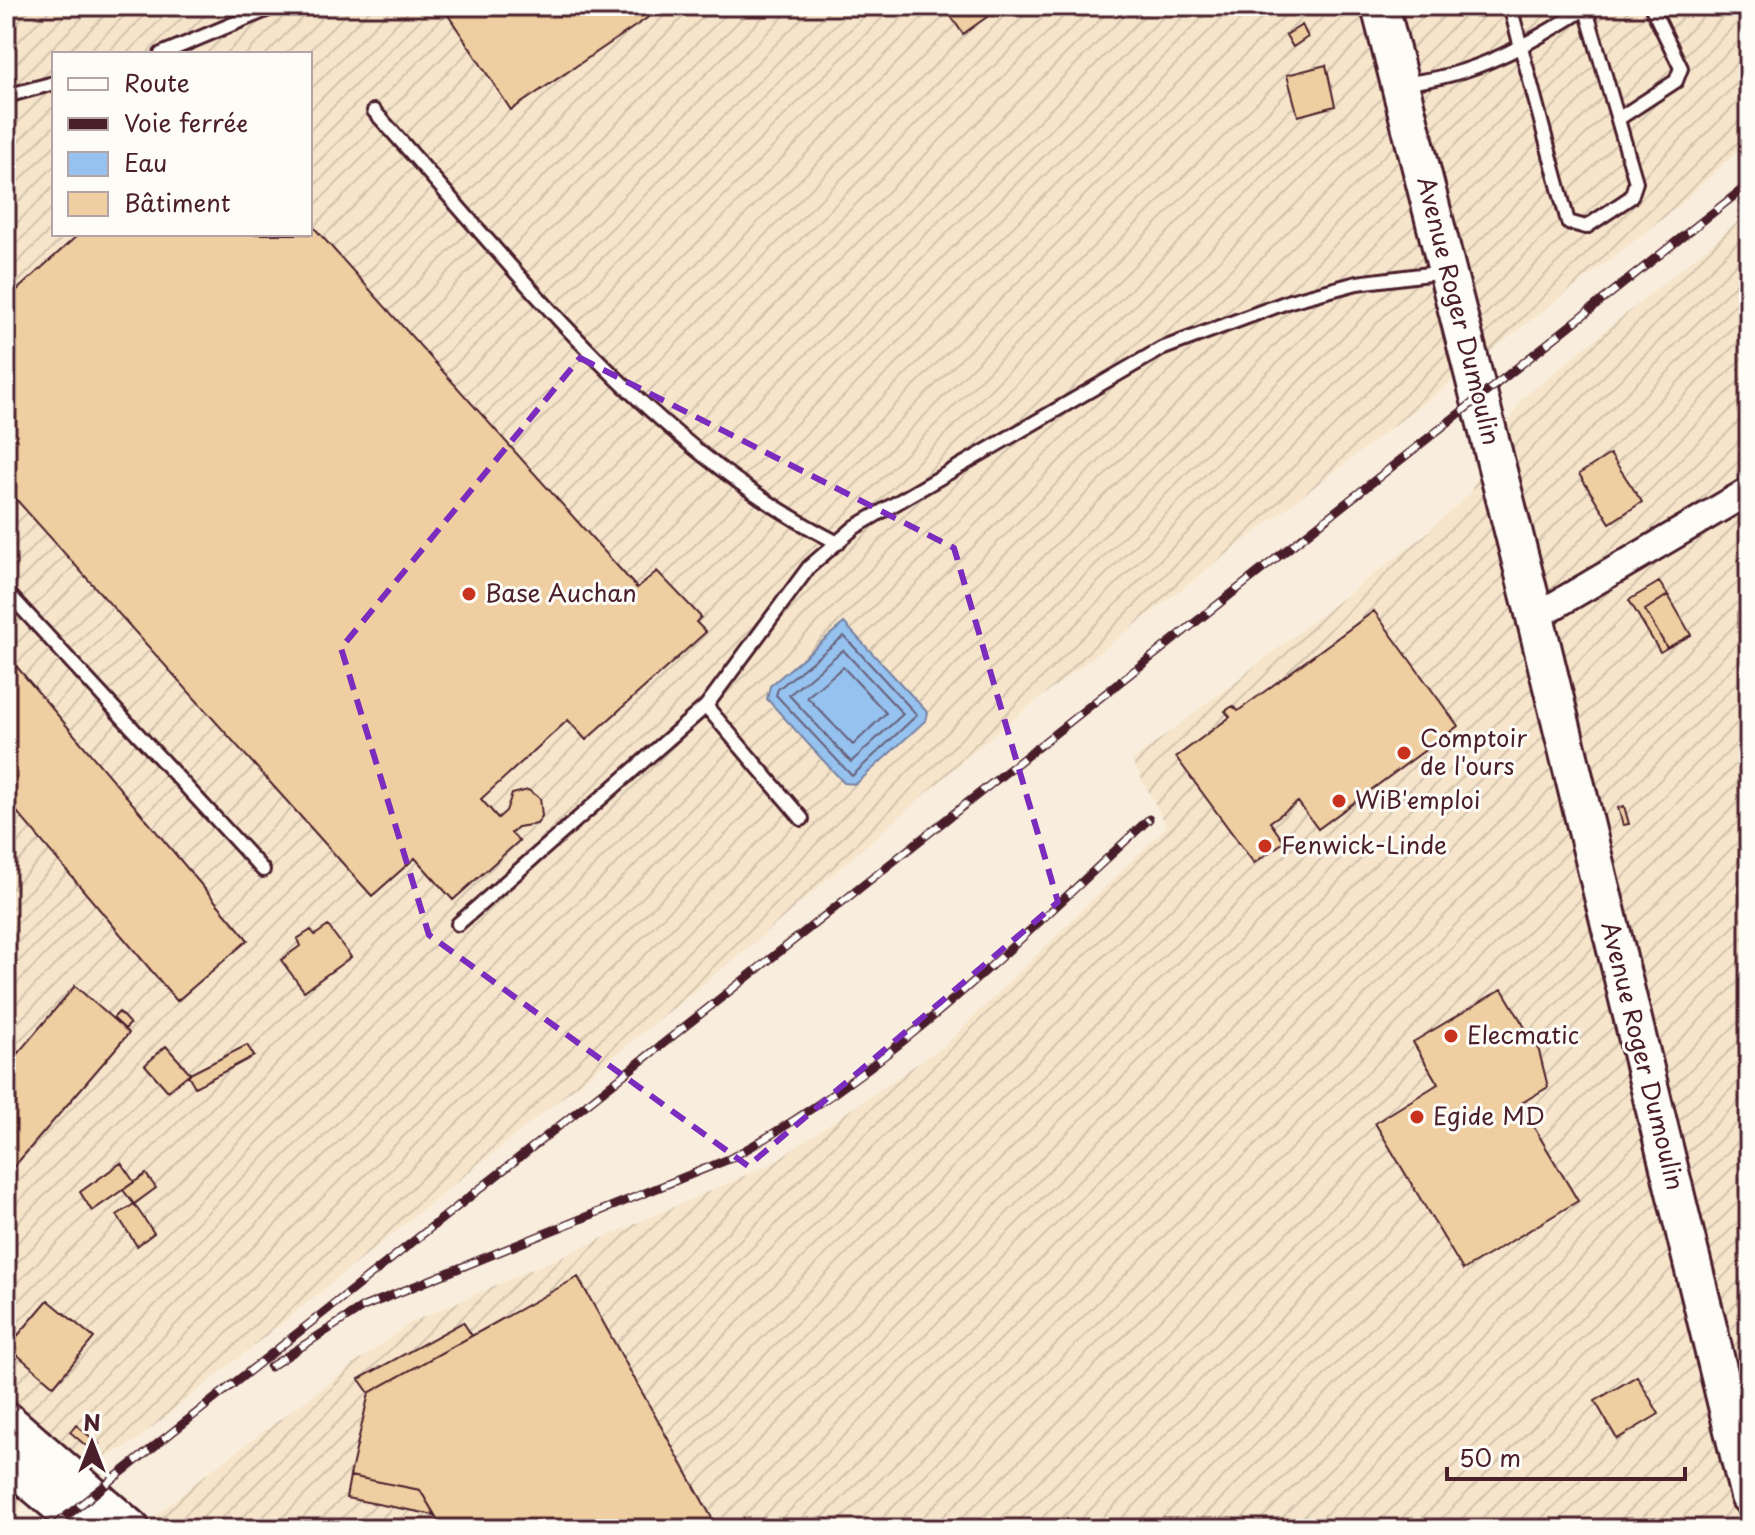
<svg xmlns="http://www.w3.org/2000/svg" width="1755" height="1535" font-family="'Playpen Sans',sans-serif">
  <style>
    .industrial { fill: url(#industrial-furrows); fill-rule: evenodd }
    .water { fill: #95c2ef; stroke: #7781a1; stroke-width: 2 }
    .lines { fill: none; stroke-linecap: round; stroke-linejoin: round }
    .shore { stroke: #686079; stroke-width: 2 }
    .building { fill: #efcfa1; stroke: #4a1f2b; stroke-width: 2 }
    .service-casing { stroke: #4a1f2b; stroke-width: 18 }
    .minor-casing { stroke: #4a1f2b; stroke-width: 32 }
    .secondary-casing { stroke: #4a1f2b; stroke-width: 42 }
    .service { stroke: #fdfcf7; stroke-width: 12 }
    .minor { stroke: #fdfcf7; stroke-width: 26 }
    .secondary { stroke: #fdfcf7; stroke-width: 36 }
    .rail-casing { stroke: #4a1f2b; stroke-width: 9 }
    .rail { stroke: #fdfcf7; stroke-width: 6; stroke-dasharray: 18; stroke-linecap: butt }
    .marked { fill: none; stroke: #7b2cbf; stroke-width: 6; stroke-dasharray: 16 10; stroke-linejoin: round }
    .poi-dot { fill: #c8321e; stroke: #fdfcf7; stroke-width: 3 }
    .labels { text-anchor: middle; stroke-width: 6; stroke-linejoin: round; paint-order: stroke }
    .street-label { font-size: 24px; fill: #4a1f2b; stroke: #fdfcf7 }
    .poi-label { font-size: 24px; fill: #4a1f2b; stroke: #fdfcf7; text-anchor: start }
  </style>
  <defs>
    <pattern id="industrial-furrows" width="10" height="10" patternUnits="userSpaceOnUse" patternTransform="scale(2)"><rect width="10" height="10" fill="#f6e5cb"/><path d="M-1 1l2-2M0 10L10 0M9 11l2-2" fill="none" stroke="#d4c4ae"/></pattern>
  </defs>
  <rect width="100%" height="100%" fill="#f9eedd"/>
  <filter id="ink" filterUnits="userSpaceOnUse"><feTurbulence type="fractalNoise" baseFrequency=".0125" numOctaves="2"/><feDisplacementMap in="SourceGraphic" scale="16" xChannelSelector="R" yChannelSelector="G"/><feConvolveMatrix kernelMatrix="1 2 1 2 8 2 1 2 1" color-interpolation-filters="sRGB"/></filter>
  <g filter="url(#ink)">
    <path class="industrial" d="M 6,6 L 1749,6 L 1749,141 L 1669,214 L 1002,727 L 753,944 L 135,1441 L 20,1507 L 19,1522 L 6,1529 ZM 54,54 L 310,54 L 310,234 L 54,234 Z
      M 1749,213 L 1749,1529 L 140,1529 L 205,1475 L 410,1323 L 771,1164 L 945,1045 L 1167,826 L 1132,761 L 1431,530 L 1469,494 L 1522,399 Z"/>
    <path class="water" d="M 844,623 L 928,713 L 926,720 L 856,784 L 844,783 L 767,699 L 770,686 Z"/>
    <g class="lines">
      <path class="shore" d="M 844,636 L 917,715 L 852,776 L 776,695 L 778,689 Z
        M 843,650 L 903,714 L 851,762 L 789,695 Z
        M 843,667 L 886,713 L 853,745 L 807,697 Z"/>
    </g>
    <path class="building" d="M 442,6 L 665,6 L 511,110 Z
      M 944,6 L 986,6 L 991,14 L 963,34 Z
      M 1302,25 L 1308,37 L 1293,47 L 1286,35 Z
      M 1326,65 L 1335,106 L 1298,116 L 1287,75 Z
      M 310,223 L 637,588 L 657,571 L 701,617 L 696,622 L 706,632 L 586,740 L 568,720 L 481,799 L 498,818 L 506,811 L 512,794 L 528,790 L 540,798 L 542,816 L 537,824 L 518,827 L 511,833 L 519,841 L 453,900 L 415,858 L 372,896 L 6,488 L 6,300 L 79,234 L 310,234 Z
      M 1610,454 L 1642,502 L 1610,523 L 1579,474 Z
      M 1659,582 L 1668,595 L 1645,610 L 1667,648 L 1660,652 L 1629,600 Z
      M 1668,595 L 1691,635 L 1667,648 L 1645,610 Z
      M 1374,611 L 1458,726 L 1318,829 L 1298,802 L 1270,822 L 1284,842 L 1254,863 L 1176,757 L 1230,717 L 1225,711 L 1233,706 L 1238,711 Z
      M 6,654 L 248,940 L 177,1001 L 6,799 Z
      M 1624,806 L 1629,824 L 1623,825 L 1618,808 Z
      M 328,926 L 351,957 L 304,991 L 281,960 L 300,946 L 297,939 L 311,930 L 315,935 Z
      M 75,986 L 129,1033 L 6,1176 L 6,1067 Z
      M 1502,989 L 1539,1051 L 1548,1087 L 1520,1104 L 1578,1201 L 1463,1270 L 1375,1123 L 1438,1084 L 1413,1042 Z
      M 119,1012 L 130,1024 L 125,1029 L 113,1018 Z
      M 247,1045 L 254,1056 L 195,1087 L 188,1075 Z
      M 166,1046 L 190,1073 L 168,1091 L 145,1065 Z
      M 121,1163 L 134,1182 L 92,1211 L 80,1192 Z
      M 146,1174 L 156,1188 L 134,1204 L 123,1190 Z
      M 134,1204 L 154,1233 L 137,1246 L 117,1215 Z
      M 578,1277 L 718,1529 L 443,1529 L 420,1490 L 350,1476 L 369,1393 Z
      M 48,1300 L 94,1338 L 54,1386 L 8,1347 Z
      M 463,1322 L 472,1336 L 369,1393 L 359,1379 Z
      M 1637,1376 L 1659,1414 L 1617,1439 L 1595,1401 Z
      M 76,1425 L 99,1444 L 92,1451 L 70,1432 Z
      M 350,1476 L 420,1490 L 435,1515 L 346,1498 Z"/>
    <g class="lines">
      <defs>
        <path id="service" d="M 1510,6 L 1568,222 L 1586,227 L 1631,197 L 1636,182 L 1585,6
          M 161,54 L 276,6
          M 1403,83 C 1472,78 1533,42 1589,6
          M 6,96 L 54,83
          M 374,111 C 514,266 647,446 838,543
          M 1618,119 L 1676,81 L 1681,68 L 1651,6
          M 6,591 L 263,870
          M 706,706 L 802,819
          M 458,924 L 706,706 L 809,567 L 855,527 L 1161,349 L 1290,301 L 1357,283 L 1445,272"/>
        <path id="minor" d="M 1535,617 L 1749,491"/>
        <path id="secondary" d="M 1380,6 L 1535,617 L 1749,1496
          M 6,1420 L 131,1529
          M 6,1460 L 87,1529"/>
      </defs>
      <use href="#service" class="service-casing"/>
      <use href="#minor" class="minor-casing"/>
      <use href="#secondary" class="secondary-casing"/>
      <use href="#service" class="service"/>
      <use href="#minor" class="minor"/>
      <use href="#secondary" class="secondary"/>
      <defs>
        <path id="rail" d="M 270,1367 L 363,1307 L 729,1159 C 889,1072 1017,942 1149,819
          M 50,1529 L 1749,184"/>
      </defs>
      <use href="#rail" class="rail-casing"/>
      <use href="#rail" class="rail"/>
    </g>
  </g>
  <path class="marked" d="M 580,358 L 954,548 L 1058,902 L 748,1166 L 429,935 L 341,648 Z"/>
  <g class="poi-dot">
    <circle cx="469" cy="594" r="8"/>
    <circle cx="1404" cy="753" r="8"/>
    <circle cx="1339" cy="801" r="8"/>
    <circle cx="1265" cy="846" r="8"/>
    <circle cx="1451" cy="1036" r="8"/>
    <circle cx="1417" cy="1117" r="8"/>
  </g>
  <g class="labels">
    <g class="street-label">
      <text transform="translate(1458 311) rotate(76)" y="8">Avenue Roger Dumoulin</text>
      <text transform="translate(1642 1056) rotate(76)" y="8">Avenue Roger Dumoulin</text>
    </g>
    <g class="poi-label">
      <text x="485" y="602">Base Auchan</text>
      <text x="1420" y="747">Comptoir<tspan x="1420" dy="28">de l'ours</tspan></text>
      <text x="1355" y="809">WiB'emploi</text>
      <text x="1281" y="854">Fenwick-Linde</text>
      <text x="1467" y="1044">Elecmatic</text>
      <text x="1433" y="1125">Egide MD</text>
    </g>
  </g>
  <rect width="1755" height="1535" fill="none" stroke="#fdfcf7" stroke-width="32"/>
  <rect x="16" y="16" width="1723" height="1503" fill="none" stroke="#4a1f2b" stroke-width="3" filter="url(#ink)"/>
  <rect x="52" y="52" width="260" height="184" fill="#fdfcf7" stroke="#b5a4a5" stroke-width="2"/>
  <rect x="68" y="78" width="40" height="12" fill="#fdfcf7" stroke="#b5a4a5" stroke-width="2"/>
  <text x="124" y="92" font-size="24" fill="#4a1f2b">Route</text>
  <rect x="68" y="118" width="40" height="12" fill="#4a1f2b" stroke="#b5a4a5" stroke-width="2"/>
  <text x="124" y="132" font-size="24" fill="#4a1f2b">Voie ferrée</text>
  <rect x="68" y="152" width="40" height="24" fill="#95c2ef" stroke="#b5a4a5" stroke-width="2"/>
  <text x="124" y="172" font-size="24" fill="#4a1f2b">Eau</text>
  <rect x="68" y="192" width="40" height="24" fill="#efcfa1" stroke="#b5a4a5" stroke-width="2"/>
  <text x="124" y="212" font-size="24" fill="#4a1f2b">Bâtiment</text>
  <g transform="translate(92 1443)" stroke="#fdfcf7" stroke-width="6" paint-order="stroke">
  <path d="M0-6L14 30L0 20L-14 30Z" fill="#4a1f2b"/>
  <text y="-12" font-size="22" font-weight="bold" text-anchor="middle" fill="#4a1f2b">N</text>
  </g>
  <path d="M1447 1467v12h238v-12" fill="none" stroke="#4a1f2b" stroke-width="4"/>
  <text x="1459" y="1467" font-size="24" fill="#4a1f2b" stroke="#fdfcf7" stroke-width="6" paint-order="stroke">50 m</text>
</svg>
